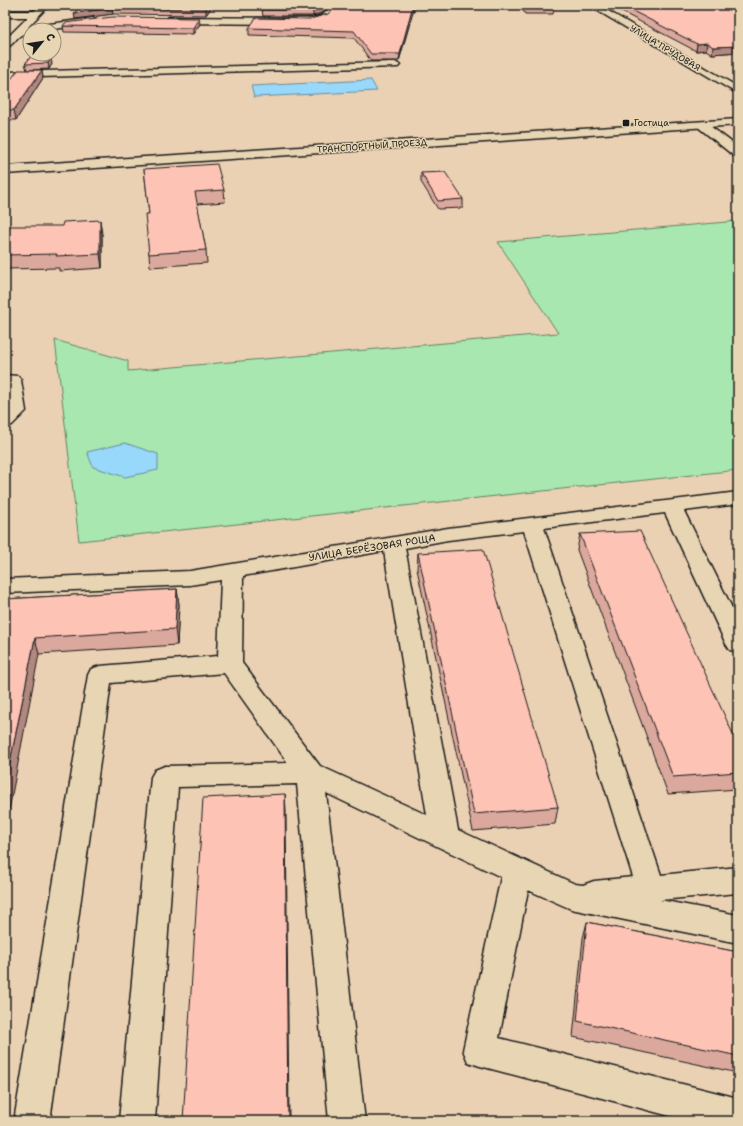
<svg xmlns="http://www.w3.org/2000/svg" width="743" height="1126" font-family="'Shantell Sans',sans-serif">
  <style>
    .green { fill: #a8e7af; stroke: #628266 }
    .water { fill: #98d8fa; stroke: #668da1 }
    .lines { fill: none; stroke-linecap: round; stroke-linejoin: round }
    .minor-casing { stroke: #1c1c1c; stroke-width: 3 }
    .major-casing { stroke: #1c1c1c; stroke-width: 3 }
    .minor { fill: #e7d5b3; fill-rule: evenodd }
    .major { fill: #e7d5b3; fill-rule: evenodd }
    .wall { fill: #daa89c; stroke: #1c1c1c }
    .shaded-wall { fill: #b1887f; stroke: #1c1c1c }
    .building { fill: #fdc3b5; stroke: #1c1c1c }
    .poi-dot { fill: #1c1c1c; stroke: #e7d5b3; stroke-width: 1.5 }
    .labels { text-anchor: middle; stroke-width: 3; stroke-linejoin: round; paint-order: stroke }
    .far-street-label { font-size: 9px; fill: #1c1c1c; stroke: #e7d5b3 }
    .far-poi-label { font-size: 9px; fill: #1c1c1c; stroke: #e7d5b3; text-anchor: start }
    .street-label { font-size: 10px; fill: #1c1c1c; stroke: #e7d5b3 }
  </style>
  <rect width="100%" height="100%" fill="#ebd1b3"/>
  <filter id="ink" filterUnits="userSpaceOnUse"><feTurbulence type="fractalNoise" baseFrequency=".025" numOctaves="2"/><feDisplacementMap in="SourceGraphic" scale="8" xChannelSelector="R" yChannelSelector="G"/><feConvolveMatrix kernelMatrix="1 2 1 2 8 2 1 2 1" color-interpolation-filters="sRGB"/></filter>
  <g filter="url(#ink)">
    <path class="green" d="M 738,221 L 738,470 L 79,541 L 55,340 L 128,361 L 128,371 L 558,333 L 498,242 Z"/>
    <path class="water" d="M 371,80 L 377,91 L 254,97 L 251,86 Z
      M 125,443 L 158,454 L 158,470 L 125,477 L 93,467 L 87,452 Z"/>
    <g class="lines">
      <defs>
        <path id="minor" d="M 40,5 L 49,5 L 28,27 L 93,18 L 97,21 L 93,24 L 46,30 L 30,30 L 30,32 C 15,34 16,45 5,48 L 5,40 L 28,17 L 5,17 L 5,11 L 34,11 Z
          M 330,5 L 338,5 C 333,19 324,21 310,24 L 169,23 L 165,20 L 169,17 L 310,18 C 320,17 326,15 330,5 Z
          M 588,5 L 598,5 L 738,87 L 738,94 Z
          M 395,62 L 400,65 L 398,67 L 5,78 L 5,72 Z
          M 702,122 L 706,123 L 738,147 L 738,157 L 734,156 L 698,127 L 696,125 L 698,123 Z
          M 5,375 L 18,376 L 21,380 L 26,411 L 12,425 L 5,427 L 5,412 L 8,410 L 5,392 Z
          M 738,492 L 738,504 L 684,511 L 738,620 L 738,652 L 730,650 L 726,644 L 665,513 L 544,528 L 661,875 L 738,867 L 738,893 L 660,900 L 738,915 L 738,943 L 571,909 L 528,890 L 499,1038 L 738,1098 L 738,1121 L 689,1121 L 480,1066 L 468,1062 L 463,1050 L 501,877 L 326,793 L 365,1121 L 329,1121 L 297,784 L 178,787 L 155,1121 L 119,1121 L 151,777 L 155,770 L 165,766 L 288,763 L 224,673 L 111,683 L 50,1121 L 14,1121 L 88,675 L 91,669 L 100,666 L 218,656 L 221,580 L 190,585 L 5,593 L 5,579 L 190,571 L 448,528 ZM 524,531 L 633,877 L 594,881 L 583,885 L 575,884 L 458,830 L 405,548 L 448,540 ZM 384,551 L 427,815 L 320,766 L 242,663 L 243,576 Z"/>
        <path id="major" d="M 738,119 L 738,125 L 5,174 L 5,166 Z"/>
      </defs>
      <use href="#minor" class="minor-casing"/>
      <use href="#major" class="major-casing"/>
      <use href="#minor" class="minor"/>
      <use href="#major" class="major"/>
    </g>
    <path class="wall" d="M 82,5 L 213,5 L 206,15 L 113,14 L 75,19 Z
      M 266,5 L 329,5 L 324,12 L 313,16 L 263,16 L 262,10 Z
      M 415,5 L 399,61 L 371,61 L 354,38 L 249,35 L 249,28 L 310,19 L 328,14 Z
      M 520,5 L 552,5 L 554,8 L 553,14 L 525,14 Z
      M 619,5 L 738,5 L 738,52 L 712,54 L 706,50 L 696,51 L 618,10 Z
      M 200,24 L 193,34 L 64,32 L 63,26 Z
      M 33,54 L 52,64 L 49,69 L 27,70 L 25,64 Z
      M 42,70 L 43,78 L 16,120 L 5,120 L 5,87 Z
      M 144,169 L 224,190 L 225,202 L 197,204 L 206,250 L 207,263 L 150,267 L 149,254 L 149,214 Z
      M 421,173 L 463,199 L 463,208 L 438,209 L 421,182 Z
      M 5,226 L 102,234 L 102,268 L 59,271 L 59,268 L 5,269 Z
      M 580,534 L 738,745 L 738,789 L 668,794 L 577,550 Z
      M 418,553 L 558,807 L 555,824 L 473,831 L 417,569 Z
      M 177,589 L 179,605 L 177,645 L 39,654 L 5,599 Z
      M 587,922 L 738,952 L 738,1073 L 573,1037 L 583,938 Z"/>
    <path class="shaded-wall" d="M 208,5 L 213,5 L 206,15 L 206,9 Z
      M 324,5 L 329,5 L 324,12 L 313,16 L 313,10 Z
      M 413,5 L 415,5 L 399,61 L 400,54 Z
      M 112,8 L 113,14 L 75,19 L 74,13 Z
      M 199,18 L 200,24 L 193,34 L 193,28 Z
      M 707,43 L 706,50 L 696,51 L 697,44 Z
      M 738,46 L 738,52 L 712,54 L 713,47 Z
      M 51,58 L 52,64 L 49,69 L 48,63 Z
      M 42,70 L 43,78 L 16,120 L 14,110 Z
      M 100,220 L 102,234 L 102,268 L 100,254 Z
      M 177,589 L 179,605 L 177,645 L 175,629 Z
      M 35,638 L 39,654 L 5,831 L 5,787 Z
      M 285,794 L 286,811 L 289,1121 L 288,1121 Z"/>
    <path class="building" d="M 82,5 L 208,5 L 206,9 L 112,8 L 74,13 Z
      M 266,5 L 324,5 L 313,10 L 262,10 Z
      M 336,5 L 413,5 L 400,54 L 371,54 L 354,31 L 249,28 L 256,18 L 310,19 L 328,14 Z
      M 524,5 L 552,5 L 554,8 L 525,8 Z
      M 621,5 L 738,5 L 738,46 L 713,47 L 707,43 L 697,44 Z
      M 112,17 L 199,18 L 193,28 L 63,26 L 65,23 Z
      M 33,54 L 46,54 L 51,58 L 48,63 L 25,64 Z
      M 18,70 L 42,70 L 14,110 L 5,110 L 5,87 Z
      M 217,164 L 224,190 L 195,192 L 206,250 L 149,254 L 145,214 L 149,214 L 144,169 Z
      M 445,172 L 463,199 L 438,201 L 421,173 Z
      M 100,220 L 100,254 L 56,256 L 57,254 L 5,255 L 5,226 L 62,226 L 63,222 Z
      M 640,531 L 738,745 L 738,772 L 673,777 L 580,534 Z
      M 483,549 L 558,807 L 474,814 L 418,553 Z
      M 177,589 L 175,629 L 35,638 L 5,787 L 5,599 Z
      M 285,794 L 288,1121 L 183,1121 L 203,798 Z
      M 587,922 L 738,952 L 738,1056 L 577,1021 Z
      M 566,1118 L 576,1121 L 565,1121 Z"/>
  </g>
  <rect class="poi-dot" x="622" y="119" width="8" height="8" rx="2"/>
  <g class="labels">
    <g class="far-street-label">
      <text transform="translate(665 48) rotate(31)" y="3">УЛИЦА ПРУДОВАЯ</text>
      <text transform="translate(372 146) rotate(-4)" y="3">ТРАНСПОРТНЫЙ ПРОЕЗД</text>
    </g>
    <g class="far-poi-label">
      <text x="634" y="126">Гостица</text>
    </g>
    <g class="street-label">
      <text transform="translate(372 547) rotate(-9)" y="4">УЛИЦА БЕРЁЗОВАЯ РОЩА</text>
    </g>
  </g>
  <rect width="743" height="1126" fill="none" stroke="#e7d5b3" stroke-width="20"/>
  <rect x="10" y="10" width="723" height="1106" fill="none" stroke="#1c1c1c" stroke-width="1.5" filter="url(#ink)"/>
  <g transform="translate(42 42) rotate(60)"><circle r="19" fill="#e7d5b3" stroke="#968b77"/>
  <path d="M0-3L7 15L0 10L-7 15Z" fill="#1c1c1c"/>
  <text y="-6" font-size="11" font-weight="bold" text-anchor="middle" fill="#1c1c1c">С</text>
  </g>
</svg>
